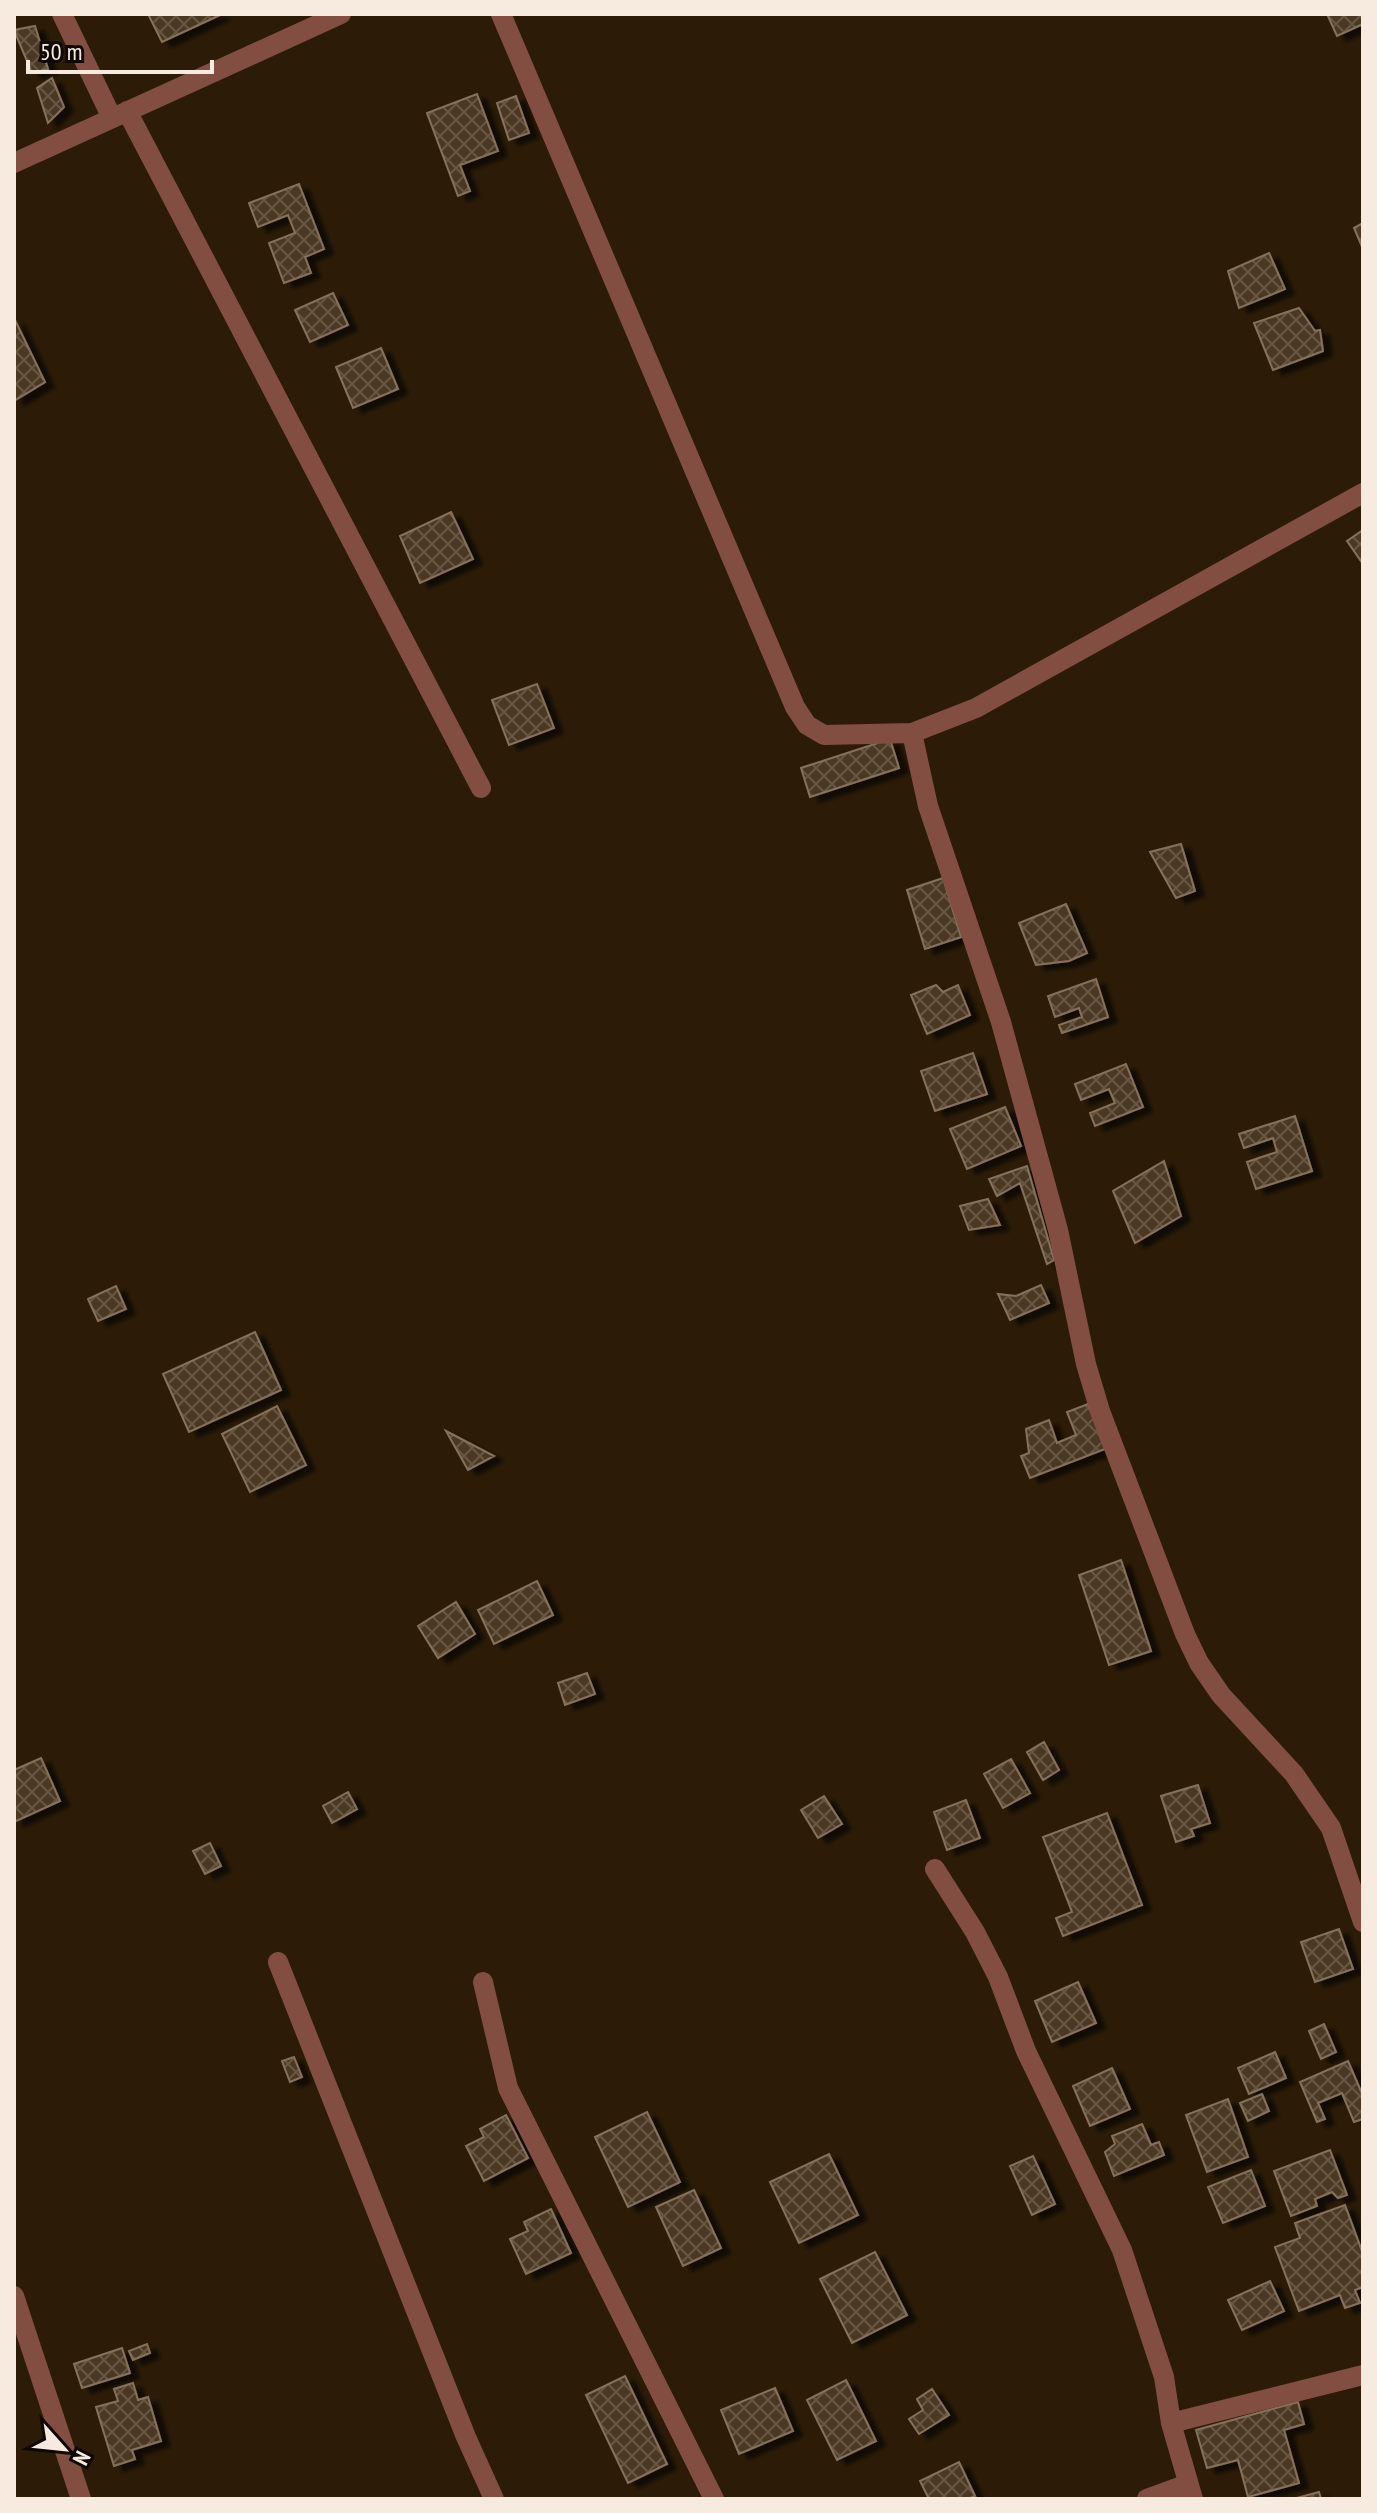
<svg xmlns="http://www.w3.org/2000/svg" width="1377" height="2513" font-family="'PT Sans Narrow',sans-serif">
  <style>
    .building { fill: url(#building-cross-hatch); stroke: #86725b; stroke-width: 2; filter: url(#shadow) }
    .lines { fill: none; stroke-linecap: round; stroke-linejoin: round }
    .minor { stroke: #824e42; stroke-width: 20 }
  </style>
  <defs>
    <pattern id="building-cross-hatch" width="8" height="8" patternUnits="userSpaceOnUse" patternTransform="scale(2)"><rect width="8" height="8" fill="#4b3924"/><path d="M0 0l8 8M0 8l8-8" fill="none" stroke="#665643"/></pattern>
    <filter id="shadow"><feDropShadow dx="9" dy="5" stdDeviation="2" flood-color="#0009"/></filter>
  </defs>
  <rect width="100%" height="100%" fill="#2c1c07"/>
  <path class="building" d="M 148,14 L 220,14 L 220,15 L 162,42 Z
    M 1327,14 L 1363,14 L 1363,24 L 1337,36 Z
    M 35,26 L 48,69 L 32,73 L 14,30 Z
    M 52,78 L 64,107 L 48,123 L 37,88 Z
    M 477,94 L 498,151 L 460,165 L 470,191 L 458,196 L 427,113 Z
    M 516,96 L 529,133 L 509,140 L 497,103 Z
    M 299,184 L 324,249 L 305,257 L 311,273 L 284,283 L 269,243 L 295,233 L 288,215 L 258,227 L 249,203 Z
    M 1363,223 L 1363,249 L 1354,228 Z
    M 1269,253 L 1285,289 L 1239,308 L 1228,271 Z
    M 333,293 L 348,325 L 310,342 L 295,310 Z
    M 1299,308 L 1315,331 L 1320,330 L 1323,351 L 1273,370 L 1254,323 Z
    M 15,320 L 45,382 L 14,401 L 14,321 Z
    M 381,348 L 398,389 L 353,408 L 336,367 Z
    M 451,512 L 473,559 L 420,583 L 400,536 Z
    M 1363,530 L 1363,564 L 1347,541 Z
    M 537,684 L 554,728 L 509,745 L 492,700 Z
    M 890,739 L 899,768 L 810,797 L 801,768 Z
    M 1181,844 L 1195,891 L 1176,898 L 1150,852 Z
    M 943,878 L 961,937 L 925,949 L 907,890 Z
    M 1066,904 L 1087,953 L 1069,961 L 1036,965 L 1019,923 Z
    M 1096,979 L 1108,1017 L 1062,1033 L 1059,1025 L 1082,1017 L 1079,1008 L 1055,1017 L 1048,996 Z
    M 936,985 L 943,992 L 958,985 L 970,1015 L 927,1034 L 911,995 Z
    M 973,1053 L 987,1094 L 935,1111 L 921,1071 Z
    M 1126,1064 L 1143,1107 L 1095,1126 L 1090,1113 L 1115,1103 L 1109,1089 L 1081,1100 L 1075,1084 Z
    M 1005,1107 L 1021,1146 L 967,1169 L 950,1129 Z
    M 1295,1116 L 1312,1171 L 1256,1189 L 1247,1162 L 1277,1152 L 1273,1138 L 1244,1148 L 1239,1134 Z
    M 1164,1161 L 1181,1216 L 1135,1243 L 1113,1191 Z
    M 1027,1166 L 1054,1260 L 1047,1264 L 1020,1183 L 997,1196 L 989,1179 Z
    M 988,1199 L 1000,1225 L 969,1230 L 960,1206 Z
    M 1041,1285 L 1049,1303 L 1010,1320 L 998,1294 L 1016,1296 Z
    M 116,1286 L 126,1309 L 98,1321 L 88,1299 Z
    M 255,1332 L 281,1390 L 189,1432 L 163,1374 Z
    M 1088,1404 L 1105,1449 L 1030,1478 L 1021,1456 L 1029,1453 L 1026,1429 L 1049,1420 L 1057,1443 L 1076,1435 L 1067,1412 Z
    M 277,1406 L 306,1465 L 250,1492 L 222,1434 Z
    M 446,1431 L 494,1456 L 468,1470 Z
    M 1121,1560 L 1151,1651 L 1109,1665 L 1079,1575 Z
    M 537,1581 L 553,1615 L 494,1644 L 478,1610 Z
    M 456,1602 L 475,1634 L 438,1658 L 418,1626 Z
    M 587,1673 L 595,1694 L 565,1705 L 558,1683 Z
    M 1044,1742 L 1059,1770 L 1043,1780 L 1027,1752 Z
    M 41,1758 L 60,1801 L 14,1822 L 14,1770 Z
    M 1011,1759 L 1030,1793 L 1003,1808 L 984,1774 Z
    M 1198,1785 L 1210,1823 L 1191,1829 L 1194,1836 L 1176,1842 L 1161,1796 Z
    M 348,1792 L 357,1809 L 332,1823 L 323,1806 Z
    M 824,1796 L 842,1824 L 818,1838 L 801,1810 Z
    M 966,1800 L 980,1838 L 947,1850 L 934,1812 Z
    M 1107,1813 L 1142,1905 L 1063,1936 L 1056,1918 L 1072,1912 L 1043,1837 Z
    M 210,1843 L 221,1866 L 205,1874 L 193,1851 Z
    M 1339,1929 L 1353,1969 L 1315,1982 L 1301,1942 Z
    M 1078,1982 L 1096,2023 L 1052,2042 L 1035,2001 Z
    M 1324,2024 L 1336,2052 L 1321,2059 L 1309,2031 Z
    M 1275,2052 L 1286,2078 L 1249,2094 L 1238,2068 Z
    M 294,2057 L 302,2077 L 290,2082 L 282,2061 Z
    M 1348,2061 L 1363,2096 L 1363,2119 L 1354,2122 L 1342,2093 L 1318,2103 L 1325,2119 L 1317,2122 L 1300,2082 Z
    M 1112,2068 L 1130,2109 L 1090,2126 L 1073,2086 Z
    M 1262,2094 L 1269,2111 L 1248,2121 L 1240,2103 Z
    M 1228,2099 L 1248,2157 L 1207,2172 L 1186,2115 Z
    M 647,2112 L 680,2182 L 628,2207 L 595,2137 Z
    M 506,2115 L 528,2158 L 484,2181 L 466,2146 L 484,2137 L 480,2129 Z
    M 1142,2124 L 1151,2145 L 1159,2142 L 1164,2155 L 1114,2176 L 1105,2152 L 1115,2144 L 1112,2136 Z
    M 1330,2150 L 1347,2195 L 1338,2198 L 1332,2192 L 1315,2199 L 1317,2206 L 1291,2216 L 1274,2171 Z
    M 829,2154 L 858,2215 L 799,2243 L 770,2182 Z
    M 1033,2156 L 1055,2204 L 1032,2215 L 1010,2166 Z
    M 1251,2170 L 1265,2206 L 1223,2223 L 1208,2187 Z
    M 694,2190 L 721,2248 L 683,2266 L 656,2207 Z
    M 1345,2205 L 1363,2254 L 1363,2287 L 1355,2290 L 1360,2303 L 1345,2308 L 1340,2295 L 1299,2311 L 1275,2247 L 1300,2238 L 1295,2223 Z
    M 551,2209 L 571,2253 L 526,2274 L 510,2239 L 528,2231 L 524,2222 Z
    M 875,2252 L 907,2315 L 852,2343 L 820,2279 Z
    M 1270,2281 L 1284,2311 L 1242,2330 L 1228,2300 Z
    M 147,2344 L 150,2353 L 133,2360 L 129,2351 Z
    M 122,2348 L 130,2373 L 82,2388 L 74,2364 Z
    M 625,2376 L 667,2464 L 628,2483 L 586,2395 Z
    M 846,2380 L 876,2441 L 837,2460 L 807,2400 Z
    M 133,2383 L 138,2400 L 148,2397 L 161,2441 L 132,2450 L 135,2459 L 114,2466 L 96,2407 L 118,2401 L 114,2389 Z
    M 775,2388 L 793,2431 L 739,2454 L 721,2410 Z
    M 932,2389 L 949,2415 L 919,2434 L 909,2419 L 923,2410 L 917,2399 Z
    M 1298,2402 L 1304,2424 L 1284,2430 L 1299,2483 L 1248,2497 L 1238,2460 L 1207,2468 L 1196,2430 Z
    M 959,2462 L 975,2496 L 968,2499 L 929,2499 L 920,2481 Z
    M 1319,2492 L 1321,2499 L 1293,2499 Z"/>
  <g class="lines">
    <path class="minor" d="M 62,14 L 112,118
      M 501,14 L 795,707 L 807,725 L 824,735 L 912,733 L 976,708 L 1363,493
      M 127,111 L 481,788
      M 14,163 L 341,14
      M 912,733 L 928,806 L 1001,1022 L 1058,1230 L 1086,1364 L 1100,1411 L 1185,1634 L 1199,1663 L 1221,1695 L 1294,1774 L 1331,1828 L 1363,1922
      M 935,1869 L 975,1932 L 998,1977 L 1026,2051 L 1122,2250 L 1164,2377 L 1171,2423 L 1193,2499
      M 278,1962 L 466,2437 L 494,2499
      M 483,1982 L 508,2088 L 714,2499
      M 14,2296 L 81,2499
      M 1171,2423 L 1363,2375
      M 1147,2499 L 1188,2484"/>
  </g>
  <rect width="1377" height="2513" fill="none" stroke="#f6ebde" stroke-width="32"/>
  <g transform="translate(64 2449) rotate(117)" stroke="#0f0802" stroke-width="6" paint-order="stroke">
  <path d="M0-6L14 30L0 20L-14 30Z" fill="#f6ebde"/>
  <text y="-12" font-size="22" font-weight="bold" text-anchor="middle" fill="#f6ebde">N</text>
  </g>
  <path d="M28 60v12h184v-12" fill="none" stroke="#f6ebde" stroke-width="4"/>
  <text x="40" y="60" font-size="24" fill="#f6ebde" stroke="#0f0802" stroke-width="6" paint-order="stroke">50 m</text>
</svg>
